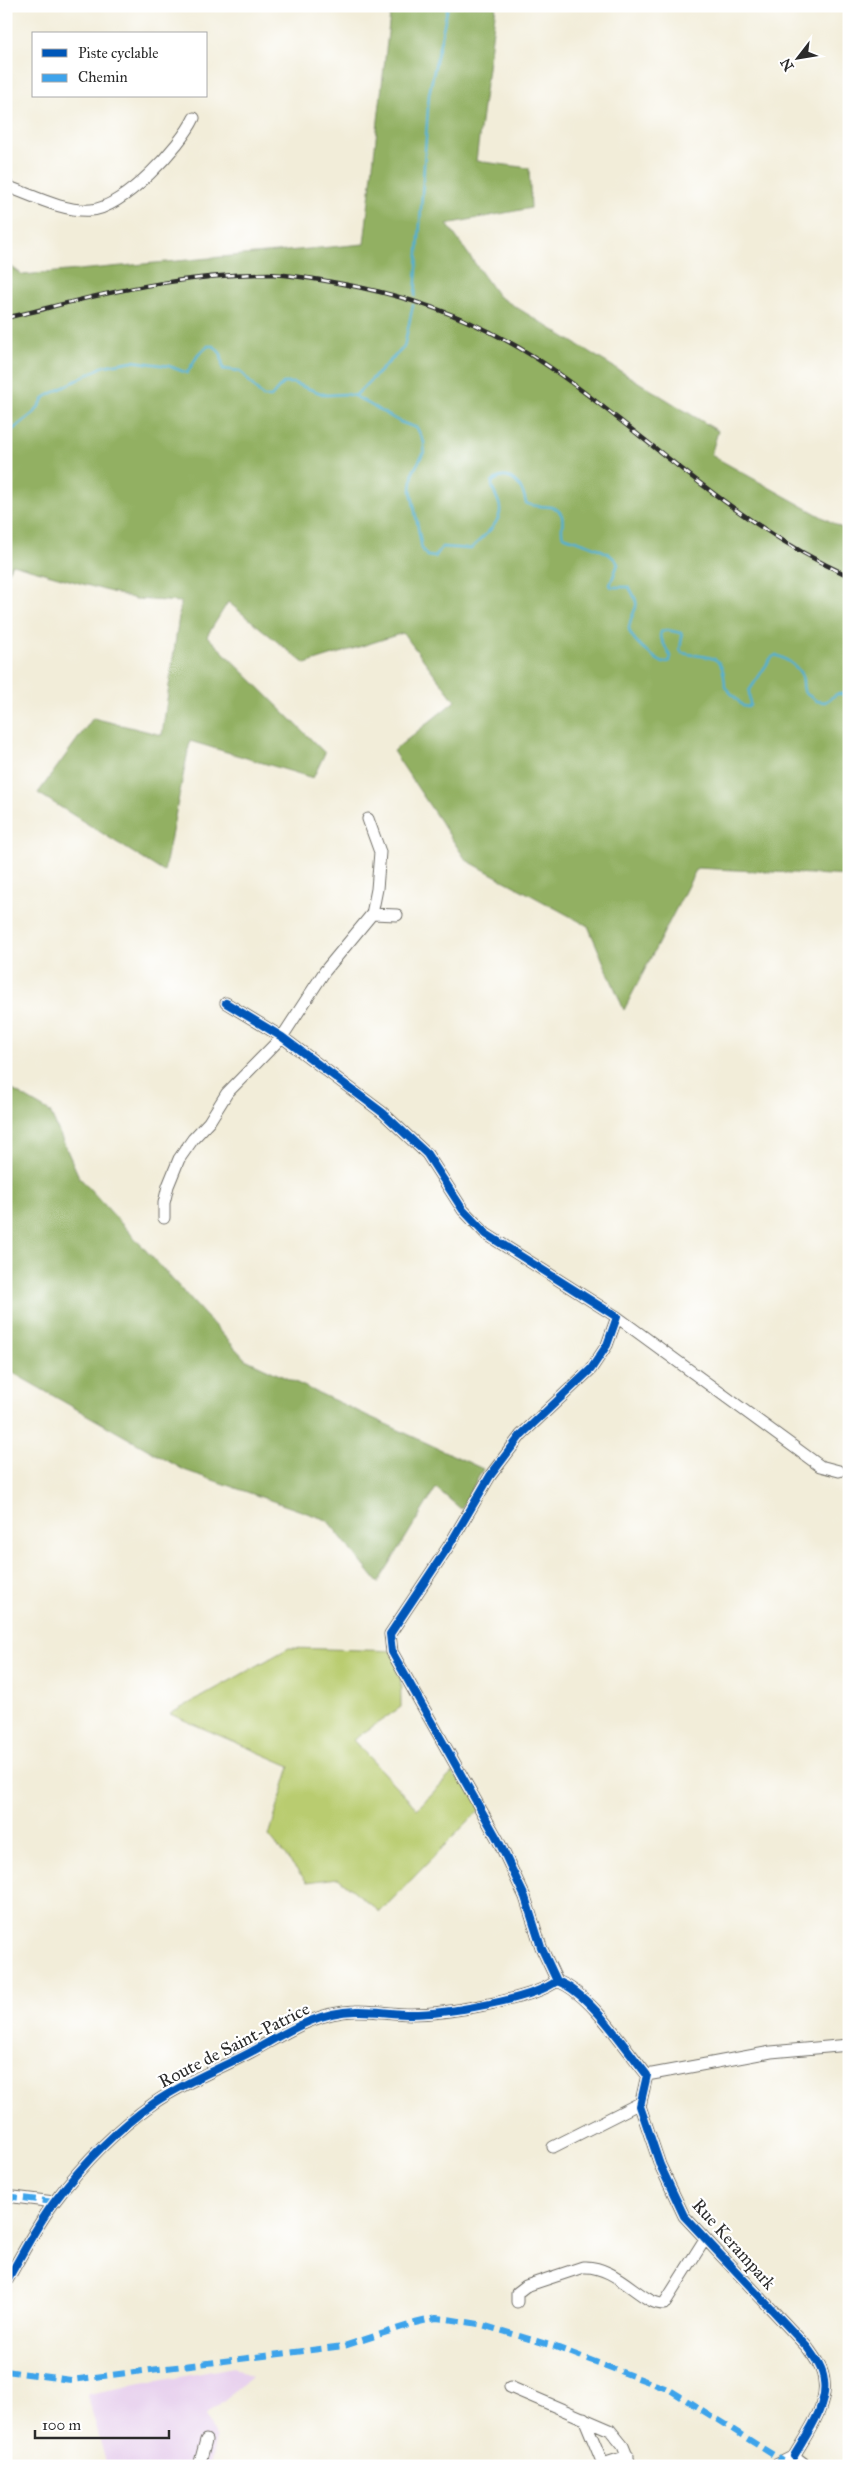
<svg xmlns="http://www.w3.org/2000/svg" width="855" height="2472" font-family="'IM FELL Great Primer',serif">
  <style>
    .built { fill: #e8d2ee }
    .green { fill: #b9cc70; stroke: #727c4e }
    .forest { fill: #92b062; stroke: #5e6e46 }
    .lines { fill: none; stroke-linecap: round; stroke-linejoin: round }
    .stream { stroke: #52b0d0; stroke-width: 2.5 }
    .minor-casing { stroke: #716f68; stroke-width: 13 }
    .minor { stroke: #fff; stroke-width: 11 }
    .rail-casing { stroke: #2b2b2b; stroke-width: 4.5 }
    .rail { stroke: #fff; stroke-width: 2.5; stroke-dasharray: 8; stroke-linecap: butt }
    .quiet { stroke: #3ea3eb; stroke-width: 6; stroke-dasharray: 12 6; stroke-linecap: butt }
    .cycleway-casing { stroke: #fff; stroke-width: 11 }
    .cycleway { stroke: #0057b8; stroke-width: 8 }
    .labels { text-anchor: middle; stroke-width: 4.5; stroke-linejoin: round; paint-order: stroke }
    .street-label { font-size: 18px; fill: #2b2b2b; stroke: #fff }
  </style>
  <rect width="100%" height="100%" fill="#fff"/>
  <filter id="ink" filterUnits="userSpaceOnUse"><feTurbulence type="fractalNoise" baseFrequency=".02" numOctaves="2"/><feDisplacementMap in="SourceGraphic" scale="10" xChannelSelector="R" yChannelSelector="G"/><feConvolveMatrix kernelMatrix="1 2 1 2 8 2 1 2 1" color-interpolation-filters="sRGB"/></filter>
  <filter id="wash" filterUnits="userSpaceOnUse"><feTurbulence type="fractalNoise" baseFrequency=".0096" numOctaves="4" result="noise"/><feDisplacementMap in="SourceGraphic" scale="20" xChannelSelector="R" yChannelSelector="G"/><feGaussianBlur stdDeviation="1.12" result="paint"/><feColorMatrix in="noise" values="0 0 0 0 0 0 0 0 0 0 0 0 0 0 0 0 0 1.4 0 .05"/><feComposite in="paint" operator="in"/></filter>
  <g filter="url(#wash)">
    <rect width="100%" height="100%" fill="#f2edd9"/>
    <path class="built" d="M 234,2367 L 252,2377 L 206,2415 L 216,2439 L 210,2466 L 107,2466 L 87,2394 Z"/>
    <path class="green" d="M 289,1648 L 400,1651 L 401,1707 L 353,1740 L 417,1809 L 452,1773 L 484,1805 L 380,1912 L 338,1878 L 307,1882 L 269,1836 L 290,1766 L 170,1714 Z"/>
    <path class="forest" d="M 391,6 L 496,6 L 476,161 L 529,168 L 531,208 L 447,224 L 498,296 L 718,431 L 711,455 L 849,532 L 849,876 L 697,868 L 624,1010 L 588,926 L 466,860 L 393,751 L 455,701 L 403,633 L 305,664 L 228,602 L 207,636 L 325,753 L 313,778 L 190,741 L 164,872 L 38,793 L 93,718 L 162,735 L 181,602 L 136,599 L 12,564 L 6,576 L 6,263 L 23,275 L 364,244 Z
      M 6,1086 L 50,1112 L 79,1177 L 245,1359 L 483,1469 L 461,1509 L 436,1488 L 378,1583 L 327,1520 L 184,1470 L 6,1369 Z"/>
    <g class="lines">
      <path class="stream" d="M 415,296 L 429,94 L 448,6
        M 355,396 L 404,347 L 413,305
        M 6,435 L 35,412 L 45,397 L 104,366 L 132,361 L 169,366 L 187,373 L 198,355 L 208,346 L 214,346 L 221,354 L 223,369 L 240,371 L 263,397 L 271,397 L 283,383 L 293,383 L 326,395 L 346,394 L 355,396 L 400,422 L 417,428 L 424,442 L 424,452 L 413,472 L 411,490 L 422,549 L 427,556 L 435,557 L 442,547 L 471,549 C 480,539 502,523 500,508 C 499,498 491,491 492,482 C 510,468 523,486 526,503 C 537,510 556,501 562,516 C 564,523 560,529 563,536 C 577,541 612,550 618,564 L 610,585 L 612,587 L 629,587 C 644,611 632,606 629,627 C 628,638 654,658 663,663 L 670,661 L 670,656 L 660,636 L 661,632 L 667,630 L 681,633 L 682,637 L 680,649 L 682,653 C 712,659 724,652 725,687 L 743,706 L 748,707 L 750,705 L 749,691 L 771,658 L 776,655 C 786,659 797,665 802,676 C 804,681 802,687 805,693 L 817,701 L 825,702 L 837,694 L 844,694 L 849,711"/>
    </g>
  </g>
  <g filter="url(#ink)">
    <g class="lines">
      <defs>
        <path id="minor" d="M 6,186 C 32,195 63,212 91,210 C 123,208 181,146 194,118
          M 368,819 L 380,852 L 377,889 L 372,914
          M 226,1003 L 282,1037 L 383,1113 L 427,1154 L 463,1210 L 486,1234 L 617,1317 L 607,1345 L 591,1369 L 521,1435 L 490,1476 L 450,1544 L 390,1634 L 392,1652 L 498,1840 L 525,1897 L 541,1947 L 557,1981
          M 164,1218 L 164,1203 L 168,1186 L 179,1159 L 193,1139 L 209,1122 L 227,1093 L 282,1037 L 325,971 L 372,914 L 397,915
          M 617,1317 L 820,1466 L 839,1471
          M 557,1981 C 590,1993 625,2048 647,2075 L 640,2106 L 660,2165 L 684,2216 L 807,2347 C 814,2357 823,2368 824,2381 C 828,2406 806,2435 794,2456
          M 647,2075 L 771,2052 L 849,2045
          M 553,2147 L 640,2103
          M 6,2196 L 54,2202
          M 6,2282 C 22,2255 36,2226 55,2201 C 82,2165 117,2129 154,2103 C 184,2082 219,2069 251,2052 C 284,2034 315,2012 355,2011 C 373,2010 392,2014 411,2014 C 444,2014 531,2000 557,1981
          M 517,2302 L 517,2293 L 526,2286 L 583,2267 C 617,2265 642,2305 664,2304 L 705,2239
          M 510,2387 L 610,2430 L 623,2446 L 631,2466
          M 584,2418 L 603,2464 L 628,2456
          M 794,2456 L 807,2466
          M 199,2466 L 206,2440
          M 774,2466 L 794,2456"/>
      </defs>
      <use href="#minor" class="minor-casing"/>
      <use href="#minor" class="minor"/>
      <defs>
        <path id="rail" d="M 6,318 C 20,314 34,312 47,308 C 120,289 194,274 269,274 C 295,275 322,280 348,285 C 431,301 501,330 569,381 C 660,448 744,529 849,576"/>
      </defs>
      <use href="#rail" class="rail-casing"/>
      <use href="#rail" class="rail"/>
      <path class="quiet" d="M 6,2196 L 54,2202
        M 6,2371 L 71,2380 L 344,2346 L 415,2323 L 436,2318 L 447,2319 L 479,2324 L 553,2346 L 670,2390 L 783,2461"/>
      <defs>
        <path id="cycleway" d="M 226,1003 L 282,1037 L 383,1113 L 427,1154 L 463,1210 L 486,1234 L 617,1317 L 607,1345 L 591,1369 L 521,1435 L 490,1476 L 450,1544 L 390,1634 L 392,1652 L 498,1840 L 525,1897 L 541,1947 L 557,1981
          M 557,1981 C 590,1993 625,2048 647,2075 L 640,2106 L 660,2165 L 684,2216 L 807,2347 C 814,2357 823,2368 824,2381 C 828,2406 806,2435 794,2456
          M 6,2282 C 22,2255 36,2226 55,2201 C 82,2165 117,2129 154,2103 C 184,2082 219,2069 251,2052 C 284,2034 315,2012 355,2011 C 373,2010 392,2014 411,2014 C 444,2014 531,2000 557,1981"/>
      </defs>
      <use href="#cycleway" class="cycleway-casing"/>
      <use href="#cycleway" class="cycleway"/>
    </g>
  </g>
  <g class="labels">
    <g class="street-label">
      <text transform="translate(234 2045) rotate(-27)" y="6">Route de Saint-Patrice</text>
      <text transform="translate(734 2244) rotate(48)" y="6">Rue Kerampark</text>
    </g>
  </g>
  <rect width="855" height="2472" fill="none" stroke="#fff" stroke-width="25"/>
  <rect x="32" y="32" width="175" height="65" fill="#ffffff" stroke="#aaaaaa"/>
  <rect x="42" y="49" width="25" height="8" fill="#0057b8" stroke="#aaaaaa"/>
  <text x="78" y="58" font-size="15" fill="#2b2b2b">Piste cyclable</text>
  <rect x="42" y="74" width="25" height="8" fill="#3ea3eb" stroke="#aaaaaa"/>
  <text x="78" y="82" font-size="15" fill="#2b2b2b">Chemin</text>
  <g transform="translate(798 58) rotate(239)" stroke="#ffffff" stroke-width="4" paint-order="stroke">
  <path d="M0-4L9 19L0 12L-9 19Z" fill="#2b2b2b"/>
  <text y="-8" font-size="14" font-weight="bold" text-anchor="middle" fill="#2b2b2b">N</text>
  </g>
  <path d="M35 2430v8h134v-8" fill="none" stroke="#2b2b2b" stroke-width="2.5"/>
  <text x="42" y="2430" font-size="15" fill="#2b2b2b" stroke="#ffffff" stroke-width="4" paint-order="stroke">100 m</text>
</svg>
